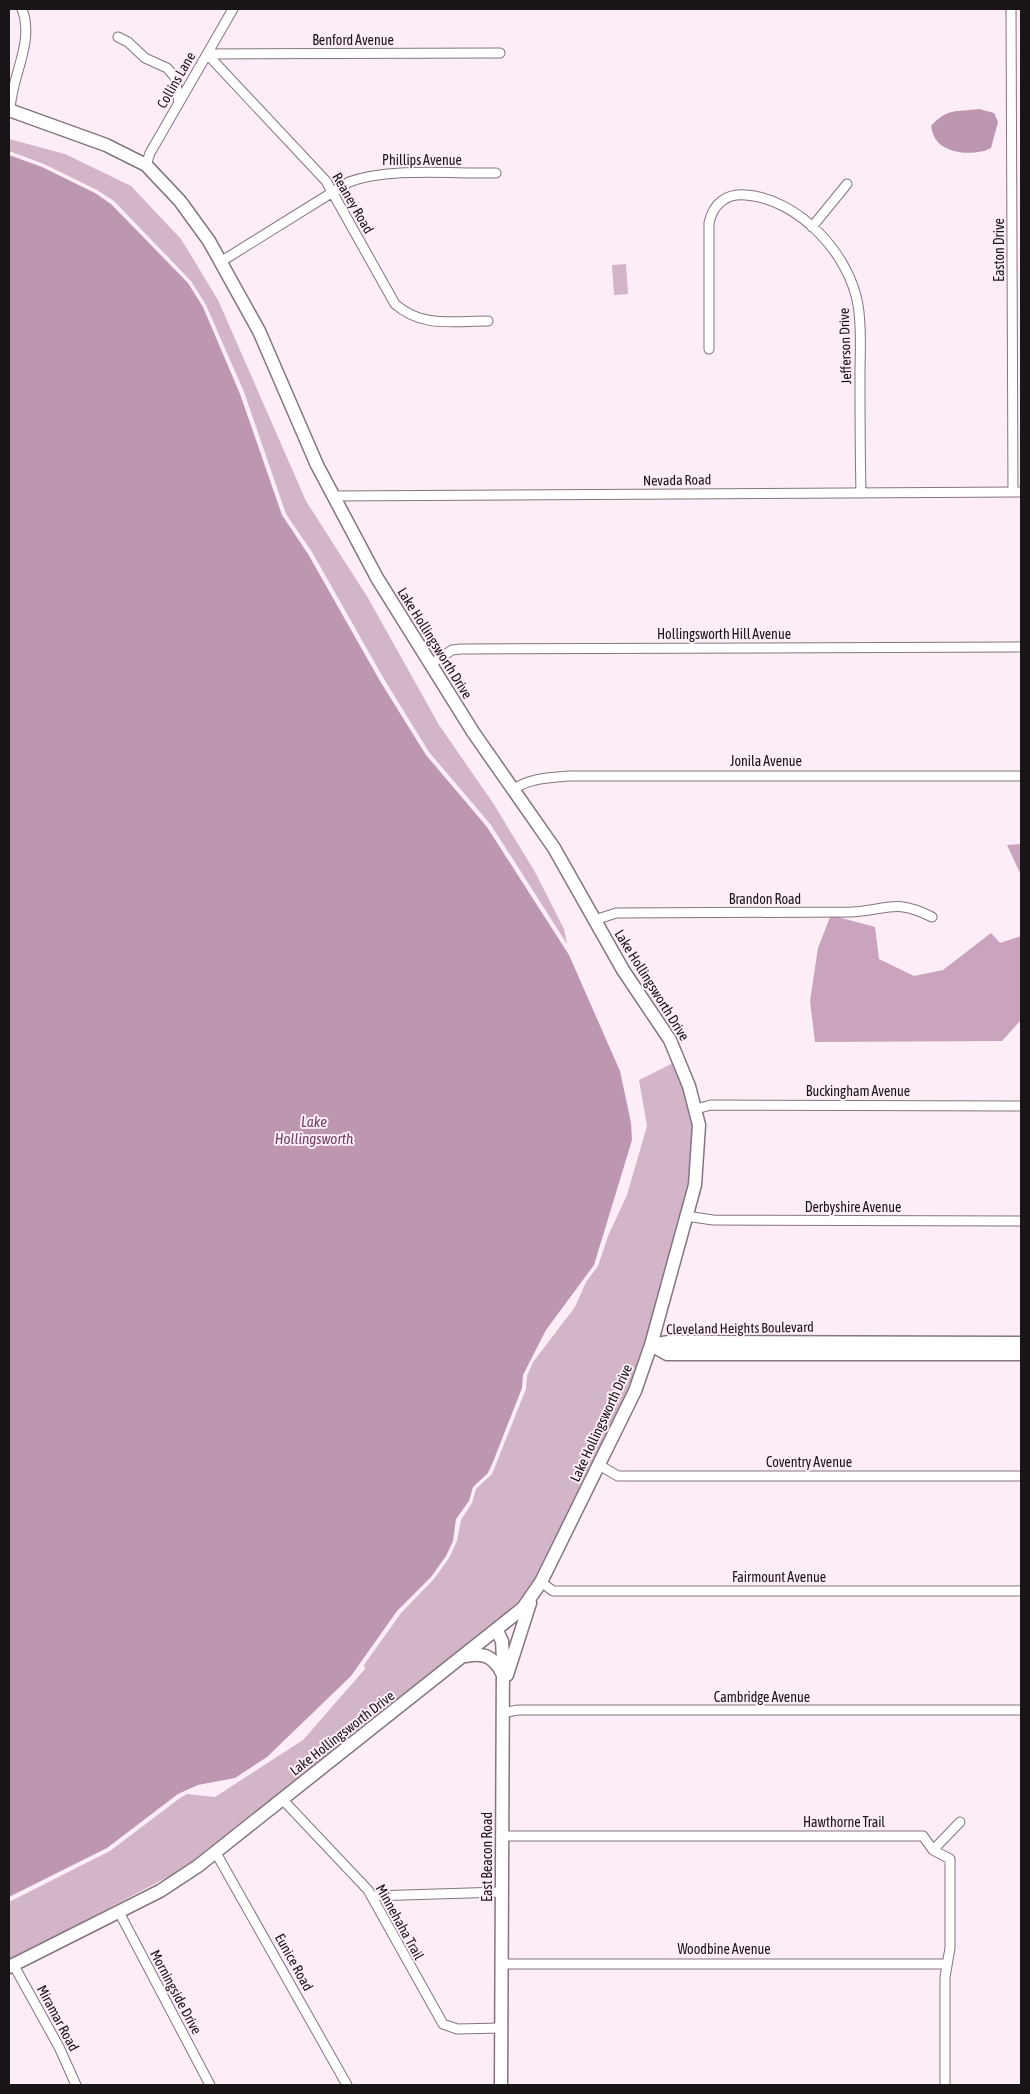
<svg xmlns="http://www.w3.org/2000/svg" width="1030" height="2094" font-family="'Asap Condensed',sans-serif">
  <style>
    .green { fill: #d2b5c7 }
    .forest { fill: #caa4bc }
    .water { fill: #bc97af }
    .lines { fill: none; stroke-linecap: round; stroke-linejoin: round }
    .street-casing { stroke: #83767e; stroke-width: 11 }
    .secondary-casing { stroke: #83767e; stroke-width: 15 }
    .street { stroke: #fff; stroke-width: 9 }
    .secondary { stroke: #fff; stroke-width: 12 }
    .labels { text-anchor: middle; stroke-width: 4; stroke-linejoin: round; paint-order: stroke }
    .street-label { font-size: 14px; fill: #191418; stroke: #fcedf7 }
    .water-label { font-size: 15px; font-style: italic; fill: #734163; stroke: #fcedf7 }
  </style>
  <rect width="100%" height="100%" fill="#fcedf7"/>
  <path class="green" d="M 9,139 L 65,154 L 131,186 L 181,239 L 218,300 L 306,501 L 368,598 L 439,725 L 493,803 L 535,872 L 564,929 L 567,944 L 491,825 L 429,752 L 384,679 L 312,552 L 286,514 L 244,392 L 206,305 L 191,281 L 114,201 L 97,190 L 44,164 L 9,151 Z
    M 626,264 L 628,294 L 614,295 L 612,265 Z
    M 675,1062 L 685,1087 L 694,1126 L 690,1184 L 647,1342 L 631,1390 L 536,1579 L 519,1605 L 221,1843 L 177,1872 L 9,1961 L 9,1902 L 110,1851 L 180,1798 L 187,1794 L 215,1797 L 303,1740 L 365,1669 L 364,1665 L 401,1613 L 434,1579 L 449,1558 L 457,1541 L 461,1520 L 472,1503 L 476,1489 L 492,1474 L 526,1389 L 527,1376 L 533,1362 L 575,1307 L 586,1282 L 598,1266 L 608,1236 L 627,1195 L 647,1126 L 639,1080 Z"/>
  <path class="forest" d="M 1021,844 L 1021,875 L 1007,845 Z
    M 830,917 L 838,917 L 875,927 L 879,959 L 914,976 L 943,970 L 991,933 L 1000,943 L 1021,936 L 1021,1020 L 1002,1041 L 815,1042 L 810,1001 L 818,948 Z"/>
  <path class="water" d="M 979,109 L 994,113 L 998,122 L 991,148 C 977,156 944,155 935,138 C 933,135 932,130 931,126 C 947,108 956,112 979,109 Z
    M 9,155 L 42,167 L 95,193 L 111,204 L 188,283 L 203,307 L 240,394 L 282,515 L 308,554 L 380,681 L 426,755 L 487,827 L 569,955 L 620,1071 L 631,1123 L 632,1140 L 594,1265 L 546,1330 L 523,1375 L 522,1388 L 493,1462 L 488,1473 L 473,1487 L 469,1501 L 456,1519 L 453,1541 L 446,1556 L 431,1577 L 397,1611 L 351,1676 L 267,1757 L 235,1778 L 198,1785 L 178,1794 L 107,1848 L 9,1897 Z"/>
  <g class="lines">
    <defs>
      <path id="street" d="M 1011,9 L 1013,492
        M 118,37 L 128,42 L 145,58 L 167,68 L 175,77 L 179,103
        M 207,54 L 326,181 L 395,304 C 422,328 453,321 488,321
        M 207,54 L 500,53
        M 10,111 C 11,76 35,43 22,9
        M 146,165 L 150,153 L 233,9
        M 812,227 L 847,184
        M 222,261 L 349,182 C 389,167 452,174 496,173
        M 709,349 L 709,223 C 713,204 726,193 746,195 C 799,199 850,255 858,305 C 862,328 860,352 860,374 C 860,413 860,452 861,492
        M 333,496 L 1021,492
        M 431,664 L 452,650 L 461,649 L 1021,647
        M 513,790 C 528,778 550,778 569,776 L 1021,776
        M 595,920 L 616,913 L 851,912 C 889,910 894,898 932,917
        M 696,1109 L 711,1105 L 1021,1106
        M 686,1216 L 713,1220 L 1021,1221
        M 599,1465 L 618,1476 L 1021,1476
        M 541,1582 L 553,1591 L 1021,1591
        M 502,1713 L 518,1710 L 1021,1710
        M 282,1799 L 368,1890 L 443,2024 L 457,2029 L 501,2028
        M 501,1836 L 923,1836 L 933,1850 L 950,1859 L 950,1948 L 945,1977 L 945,2085
        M 933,1850 L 960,1822
        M 216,1853 L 347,2085
        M 372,1896 L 501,1892
        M 119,1912 L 210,2085
        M 13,1964 L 59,2047 L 76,2085
        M 502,1964 L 946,1964"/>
      <path id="secondary" d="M 9,110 L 106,145 L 146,165 L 180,201 L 209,241 L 259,331 L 317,465 L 377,578 L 473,732 L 554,848 L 623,970 L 670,1040 L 689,1086 L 699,1125 L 695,1185 L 651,1345 L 635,1391 L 541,1582 L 523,1608 L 198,1866 L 160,1891 L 9,1967
        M 651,1345 L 667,1354 L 1021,1354
        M 651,1345 L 669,1342 L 713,1342 L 1021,1343
        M 497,1631 L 502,1641 L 503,1659 L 501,2085
        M 466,1656 C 484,1652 494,1657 502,1673
        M 507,1675 L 530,1603"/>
    </defs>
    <use href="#street" class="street-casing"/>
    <use href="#secondary" class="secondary-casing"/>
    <use href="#street" class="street"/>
    <use href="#secondary" class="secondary"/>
  </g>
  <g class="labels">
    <g class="street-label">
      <text x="353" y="45">Benford Avenue</text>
      <text transform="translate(176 80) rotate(-60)" y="5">Collins Lane</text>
      <text x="422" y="165">Phillips Avenue</text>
      <text transform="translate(353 203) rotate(60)" y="5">Reaney Road</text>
      <text transform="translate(999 250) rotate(-90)" y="5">Easton Drive</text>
      <text transform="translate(845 346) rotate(-92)" y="5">Jefferson Drive</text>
      <text transform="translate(677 480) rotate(-1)" y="5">Nevada Road</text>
      <text x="724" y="639">Hollingsworth Hill Avenue</text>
      <text transform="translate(435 643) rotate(58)" y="5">Lake Hollingsworth Drive</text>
      <text x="766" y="766">Jonila Avenue</text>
      <text x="765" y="904">Brandon Road</text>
      <text transform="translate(652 985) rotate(58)" y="5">Lake Hollingsworth Drive</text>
      <text x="858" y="1096">Buckingham Avenue</text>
      <text x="853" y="1212">Derbyshire Avenue</text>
      <text transform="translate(740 1328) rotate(-1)" y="5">Cleveland Heights Boulevard</text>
      <text transform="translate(601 1423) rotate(-65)" y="5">Lake Hollingsworth Drive</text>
      <text x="809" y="1467">Coventry Avenue</text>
      <text x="779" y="1582">Fairmount Avenue</text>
      <text x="762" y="1702">Cambridge Avenue</text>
      <text transform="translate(342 1733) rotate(-38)" y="5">Lake Hollingsworth Drive</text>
      <text x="844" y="1827">Hawthorne Trail</text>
      <text transform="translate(487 1857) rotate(-90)" y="5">East Beacon Road</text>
      <text transform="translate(400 1922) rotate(61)" y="5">Minnehaha Trail</text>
      <text x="724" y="1954">Woodbine Avenue</text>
      <text transform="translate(294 1962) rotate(61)" y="5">Eunice Road</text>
      <text transform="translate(176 1992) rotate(62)" y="5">Morningside Drive</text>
      <text transform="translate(58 2018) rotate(62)" y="5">Miramar Road</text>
    </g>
    <g class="water-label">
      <text x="314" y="1127">Lake<tspan x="314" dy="17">Hollingsworth</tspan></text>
    </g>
  </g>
  <rect width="1030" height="2094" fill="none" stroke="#191418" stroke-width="20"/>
</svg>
